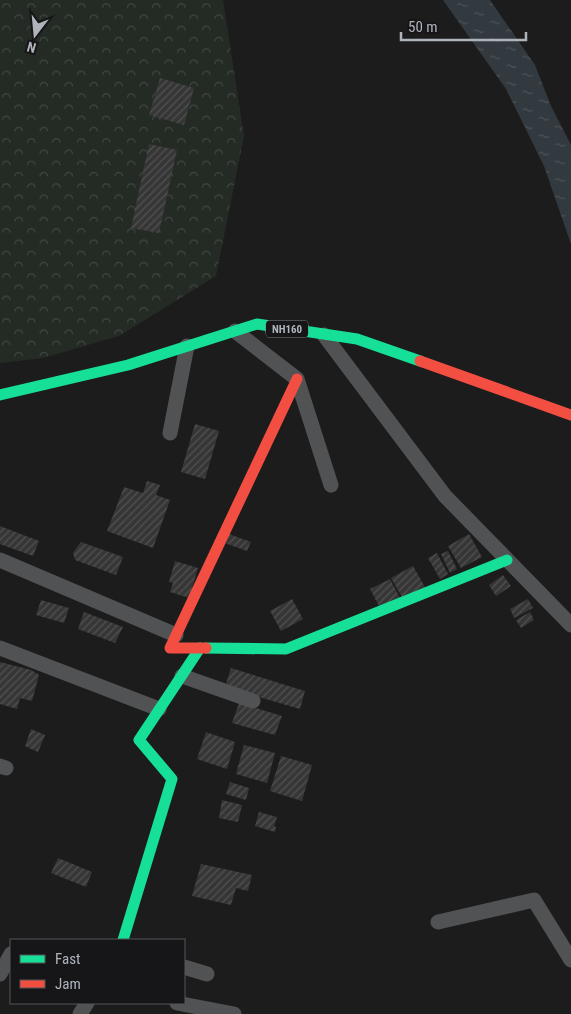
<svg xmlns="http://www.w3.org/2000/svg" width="571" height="1014" font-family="'Roboto Condensed',sans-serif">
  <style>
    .forest { fill: url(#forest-crowns) }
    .water { fill: url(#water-ripples) }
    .building { fill: url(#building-hatch) }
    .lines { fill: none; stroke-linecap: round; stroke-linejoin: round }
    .street { stroke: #515254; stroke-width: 15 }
    .fast { stroke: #16e098; stroke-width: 11 }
    .jam { stroke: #f24e42; stroke-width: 11 }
    .labels { text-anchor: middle; stroke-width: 4; stroke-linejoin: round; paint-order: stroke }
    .shield { fill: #161618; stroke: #81858a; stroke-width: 1 }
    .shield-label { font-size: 11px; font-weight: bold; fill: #afb4bb }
  </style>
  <defs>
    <pattern id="forest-crowns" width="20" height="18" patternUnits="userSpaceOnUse" patternTransform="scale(1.25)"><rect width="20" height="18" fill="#242a24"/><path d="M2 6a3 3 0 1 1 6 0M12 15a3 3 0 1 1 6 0" fill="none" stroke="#414642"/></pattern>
    <pattern id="water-ripples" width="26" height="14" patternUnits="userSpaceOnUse" patternTransform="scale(1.25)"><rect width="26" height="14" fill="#323a3f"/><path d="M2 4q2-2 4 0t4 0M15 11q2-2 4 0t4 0" fill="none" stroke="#4d5459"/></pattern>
    <pattern id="building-hatch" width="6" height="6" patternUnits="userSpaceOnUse" patternTransform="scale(1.25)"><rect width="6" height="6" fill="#363637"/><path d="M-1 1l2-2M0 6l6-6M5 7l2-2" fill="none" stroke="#515152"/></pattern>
  </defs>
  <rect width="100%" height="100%" fill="#1c1c1c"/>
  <path class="forest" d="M 0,0 L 223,0 L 244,136 L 216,276 L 119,336 L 43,358 L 1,363 L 0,363 Z"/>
  <path class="water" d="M 443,0 L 490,0 L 535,65 L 551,106 L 571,145 L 571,244 L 544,166 L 506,89 Z"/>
  <path class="building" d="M 160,78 L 194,88 L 184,125 L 149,115 Z
    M 149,144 L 177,150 L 159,233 L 131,228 Z
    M 195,424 L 219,431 L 205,479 L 181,472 Z
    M 147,481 L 160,485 L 156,495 L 170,500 L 153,548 L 107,531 L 124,487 L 143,493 Z
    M 0,526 L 39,541 L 33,556 L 0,544 Z
    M 226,533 L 251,542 L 247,551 L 222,542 Z
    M 469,534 L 482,557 L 461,568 L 448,546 Z
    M 81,542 L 123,557 L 116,575 L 75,560 L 73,553 Z
    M 448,551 L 457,569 L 450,573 L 441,554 Z
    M 437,553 L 448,574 L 440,579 L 428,558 Z
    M 175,561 L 198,568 L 189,598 L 170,592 L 173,583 L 169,582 Z
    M 413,566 L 425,587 L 403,599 L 391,578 Z
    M 503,575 L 511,586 L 496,596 L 489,585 Z
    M 390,579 L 400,598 L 380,608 L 370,589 Z
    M 292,599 L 303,619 L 281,631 L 270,611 Z
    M 528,599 L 533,608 L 514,618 L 510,609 Z
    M 41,600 L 69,608 L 64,623 L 36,615 Z
    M 84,612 L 123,627 L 115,643 L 78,629 Z
    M 530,612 L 534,620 L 521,628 L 516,620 Z
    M 0,662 L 31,670 L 39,675 L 32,701 L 20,698 L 17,709 L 0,704 Z
    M 231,668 L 305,691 L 300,709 L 225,687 Z
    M 239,703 L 282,716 L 275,735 L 232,723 Z
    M 31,729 L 45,735 L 38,752 L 25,746 Z
    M 206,732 L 235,742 L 227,769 L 197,759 Z
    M 244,745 L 275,753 L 267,783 L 236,774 Z
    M 281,756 L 312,765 L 302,801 L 270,791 Z
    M 230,782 L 249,788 L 246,800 L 226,794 Z
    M 222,800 L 242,805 L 238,822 L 219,818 Z
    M 259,812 L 277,817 L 274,826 L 276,827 L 275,832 L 255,826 Z
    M 58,858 L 92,872 L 86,887 L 51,873 Z
    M 201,864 L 252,875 L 248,891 L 236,888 L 231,905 L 192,896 Z"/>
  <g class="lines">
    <path class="street" d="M 235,331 L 297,379 L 331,485
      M 324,335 L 445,496 L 571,625
      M 170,433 L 187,346
      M 0,560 L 176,635
      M 0,648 L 159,709
      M 182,676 L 253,701
      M 0,766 L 6,768
      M 438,922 L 534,900 L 571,960
      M 184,967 L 207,974
      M 0,974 L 11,954
      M 177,1003 L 234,1014
      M 80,1014 L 87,1003"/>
    <path class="fast" d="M 0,395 L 128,365 L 257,324 L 357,339 L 420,361
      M 206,648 L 286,649 L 507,560
      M 123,940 L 172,779 L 139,740 L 200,648"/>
    <path class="jam" d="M 420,361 L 571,415
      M 206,648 L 170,648 L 297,379"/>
  </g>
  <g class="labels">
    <rect class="shield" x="266" y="320.5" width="42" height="17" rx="4"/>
    <g class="shield-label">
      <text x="287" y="333">NH160</text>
    </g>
  </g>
  <rect x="10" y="939" width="175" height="65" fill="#161618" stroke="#535559"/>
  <rect x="20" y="955" width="25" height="8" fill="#16e098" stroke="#535559"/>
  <text x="55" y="964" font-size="15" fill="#afb4bb">Fast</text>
  <rect x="20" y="980" width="25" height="8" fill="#f24e42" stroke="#535559"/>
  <text x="55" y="989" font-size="15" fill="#afb4bb">Jam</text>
  <g transform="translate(35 35) rotate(196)" stroke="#161618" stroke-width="4" paint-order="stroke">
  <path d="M0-4L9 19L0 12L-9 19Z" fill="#afb4bb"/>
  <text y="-8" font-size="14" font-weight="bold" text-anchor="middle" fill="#afb4bb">N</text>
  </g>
  <path d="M401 32v8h125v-8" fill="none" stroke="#afb4bb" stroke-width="2.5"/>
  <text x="408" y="32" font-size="15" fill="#afb4bb" stroke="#161618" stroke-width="4" paint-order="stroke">50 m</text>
</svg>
